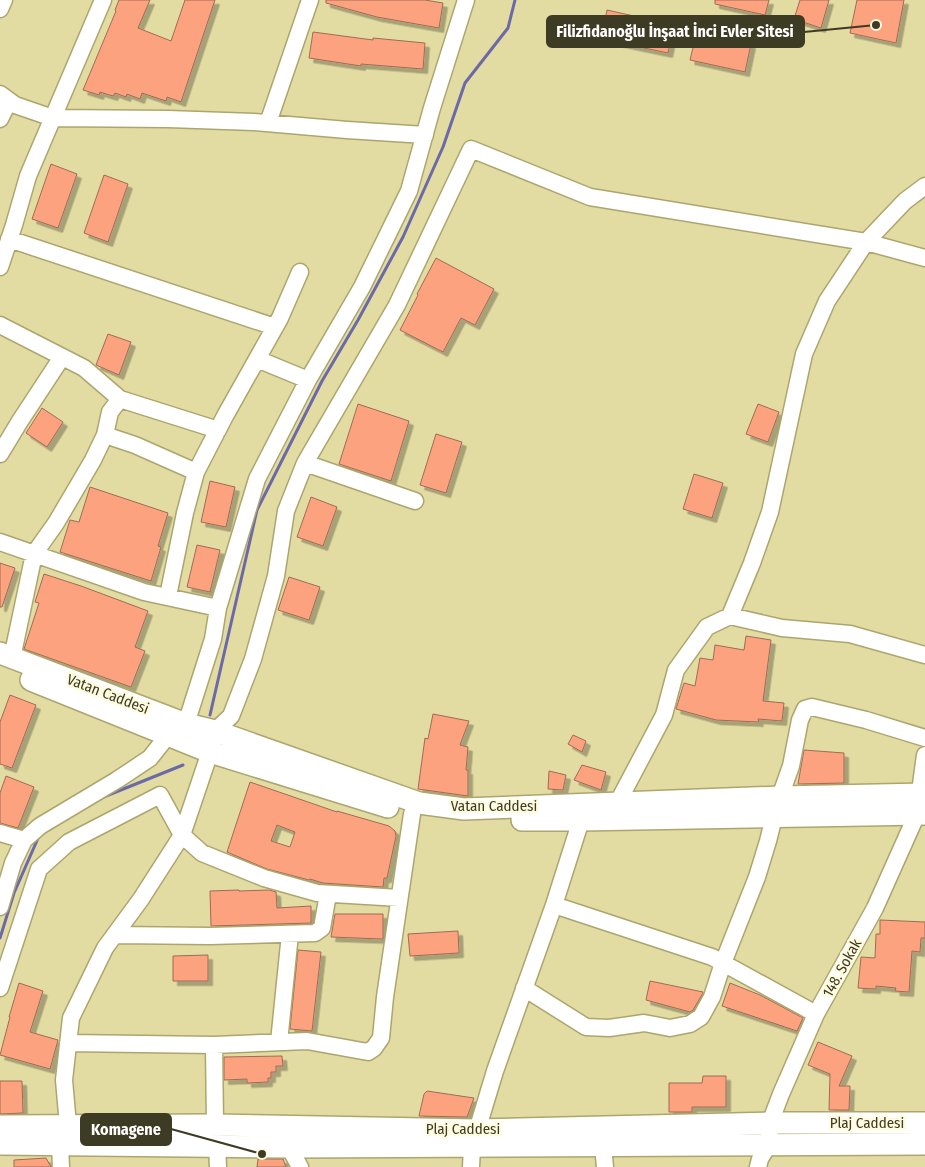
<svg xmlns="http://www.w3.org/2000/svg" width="925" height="1167" font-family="'Fira Sans Condensed',sans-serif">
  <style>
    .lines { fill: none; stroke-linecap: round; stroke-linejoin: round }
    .stream { stroke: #6c69a8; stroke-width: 3 }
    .building { fill: #fda27f; stroke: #9f6b56; fill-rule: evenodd; filter: url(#shadow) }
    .minor-casing { stroke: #aca66e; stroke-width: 19 }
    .major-casing { stroke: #aca66e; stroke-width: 24 }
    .minor { stroke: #fff; stroke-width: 16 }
    .major { stroke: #fff; stroke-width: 21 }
    .labels { text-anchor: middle; stroke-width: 5; stroke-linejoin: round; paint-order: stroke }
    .street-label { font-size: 15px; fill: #3e3b24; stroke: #fefbdf }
    .leader { fill: none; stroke: #3e3b24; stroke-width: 2 }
    .callout-dot { fill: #3e3b24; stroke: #fefbdf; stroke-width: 2 }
    .callout { fill: #3e3b24; stroke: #3e3b24; stroke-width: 2 }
    .callout-label { font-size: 16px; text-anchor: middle; font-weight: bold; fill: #fff }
  </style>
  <defs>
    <filter id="shadow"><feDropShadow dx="4.5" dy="4.5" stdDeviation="0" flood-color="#0004"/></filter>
  </defs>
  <rect width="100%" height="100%" fill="#e2dba2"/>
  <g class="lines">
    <path class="stream" d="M 210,715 L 257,510 L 322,381 L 358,320 L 403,237 L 443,147 L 465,83 L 508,28 L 515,0
      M 101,798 L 183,765
      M 0,938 L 14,893 L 39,836"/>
  </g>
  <path class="building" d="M 119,0 L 150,0 L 138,28 L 171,41 L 185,0 L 215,0 L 181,102 L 167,97 L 166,101 L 142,93 L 140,99 L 127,94 L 126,97 L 115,93 L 113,96 L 100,92 L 99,95 L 83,90 L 116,11 L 115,10 Z
    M 326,0 L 425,0 L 443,3 L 439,28 L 377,17 L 326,3 Z
    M 715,0 L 769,0 L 765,15 L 715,4 Z
    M 800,0 L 829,0 L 821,28 L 794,19 Z
    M 857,0 L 904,0 L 896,43 L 850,33 Z
    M 607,10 L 674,25 L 668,53 L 601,39 Z
    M 697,31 L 751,44 L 745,72 L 690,60 Z
    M 313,32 L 373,40 L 373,38 L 425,43 L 423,69 L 361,64 L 361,66 L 309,58 Z
    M 51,164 L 77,174 L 58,228 L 32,219 Z
    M 104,175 L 128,184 L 108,242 L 84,233 Z
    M 436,258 L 494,289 L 475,325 L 461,318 L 443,352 L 400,330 L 418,295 L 417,294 Z
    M 108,334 L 131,342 L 119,375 L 96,365 Z
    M 358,404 L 409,421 L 391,481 L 339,464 Z
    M 758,404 L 779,412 L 768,442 L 746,434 Z
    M 42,408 L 63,422 L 47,447 L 26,433 Z
    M 436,434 L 462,442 L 446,493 L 420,485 Z
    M 694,474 L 723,483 L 712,518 L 683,509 Z
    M 210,481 L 235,487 L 226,527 L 201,522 Z
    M 90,487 L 168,513 L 158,546 L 161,547 L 151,581 L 60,552 L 70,520 L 79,522 Z
    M 311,497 L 337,507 L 323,546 L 297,537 Z
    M 197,545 L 220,550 L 210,592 L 187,587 Z
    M 0,563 L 15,568 L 2,607 L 0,607 Z
    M 44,574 L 81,586 L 148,611 L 135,647 L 145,651 L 131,687 L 24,649 L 39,603 L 35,602 Z
    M 289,577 L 320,587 L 309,620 L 278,610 Z
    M 746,636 L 771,640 L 763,701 L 784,703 L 782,721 L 758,719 L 759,722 L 716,720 L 676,709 L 684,683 L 695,686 L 700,658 L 713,660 L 715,645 L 744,650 Z
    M 10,695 L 36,705 L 12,768 L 0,764 L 0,722 Z
    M 433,714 L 469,721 L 460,745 L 468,747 L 466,770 L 468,770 L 468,796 L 418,789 L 425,738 L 428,739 Z
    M 573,735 L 586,741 L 582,752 L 568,744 Z
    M 804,750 L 844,753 L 844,783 L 798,784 Z
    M 582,765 L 606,772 L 601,790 L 574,780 Z
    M 549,771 L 566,775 L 563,790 L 548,789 Z
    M 6,776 L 34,787 L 18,828 L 0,823 L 0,793 Z
    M 250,782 L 337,812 L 337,811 L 389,826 L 395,831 L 396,836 L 387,878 L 384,878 L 383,887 L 323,883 L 310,879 L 309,880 L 267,869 L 227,852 ZM 277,825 L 295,832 L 290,847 L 271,841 Z
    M 239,890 L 239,891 L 269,890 L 276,892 L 277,908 L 311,906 L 311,923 L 211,926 L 210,891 Z
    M 335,914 L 383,914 L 383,939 L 331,937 Z
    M 880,920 L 925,922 L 925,938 L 921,938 L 920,952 L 912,951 L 909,992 L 895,991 L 896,988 L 876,986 L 876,989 L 858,988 L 861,957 L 875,958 L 876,934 L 880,934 Z
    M 458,931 L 459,953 L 410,956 L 408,934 Z
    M 298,950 L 321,952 L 312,1031 L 290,1029 Z
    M 208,955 L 208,981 L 173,981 L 173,956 Z
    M 650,981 L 703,992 L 703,993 L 693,1010 L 690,1012 L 646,1000 Z
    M 19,983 L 43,991 L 30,1032 L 58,1040 L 50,1069 L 0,1055 L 10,1017 L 9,1017 Z
    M 730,983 L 760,995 L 803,1018 L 797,1031 L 722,1006 Z
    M 818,1042 L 852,1056 L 839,1086 L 850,1086 L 849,1110 L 829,1110 L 830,1074 L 808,1065 Z
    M 282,1056 L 283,1066 L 276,1066 L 276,1072 L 271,1072 L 271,1078 L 268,1078 L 268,1082 L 247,1083 L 247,1079 L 224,1080 L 224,1057 Z
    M 703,1076 L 726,1076 L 726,1107 L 692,1107 L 692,1112 L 669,1112 L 669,1083 L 702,1083 Z
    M 0,1081 L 22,1081 L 23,1113 L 0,1114 Z
    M 427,1091 L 474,1098 L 467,1117 L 419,1116 L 424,1094 Z
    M 46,1158 L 51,1167 L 14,1167 L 14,1160 Z
    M 258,1159 L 283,1159 L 286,1167 L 257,1167 Z"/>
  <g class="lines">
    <defs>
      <path id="minor" d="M 0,9 L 4,0
        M 0,94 L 15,105 L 53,118 L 168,119 L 254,122 L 347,130 L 425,135
        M 0,119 L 9,101
        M 268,123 L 310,0
        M 9,239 L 275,327
        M 0,267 L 14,225 L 28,176 L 103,0
        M 0,325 L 84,368 L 120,399 L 110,412 L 105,435 L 93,460 L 56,523 L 34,554 L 12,658
        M 257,359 L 308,380
        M 120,399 L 218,430
        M 105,435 L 135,445 L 196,472
        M 0,454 L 20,421 L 62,357
        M 305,463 L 415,501
        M 0,542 L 144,592 L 218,608
        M 168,596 L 185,513 L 196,472 L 225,416 L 280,318 L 300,272
        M 730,616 L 752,563 L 770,512 L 804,354 L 827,301 L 866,242 L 905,201 L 925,186
        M 186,724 L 213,639 L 218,608 L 257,479 L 308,380 L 362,287 L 409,191 L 432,108 L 466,0
        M 780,797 L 791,766 L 800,720 L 805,709 L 812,707 L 866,720 L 925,738
        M 618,802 L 664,715 L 676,670 L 707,627 L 730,616 L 782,628 L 850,634 L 925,655
        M 0,833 L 24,840
        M 554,905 L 712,957 L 816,1014
        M 0,907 L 13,863 L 24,840 L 40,826 L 117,780 L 150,758 L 169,734
        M 115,935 L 210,936 L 315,933 L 322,928 L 328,894
        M 0,988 L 39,869 L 69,842 L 160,795 L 182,835 L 202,853 L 264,878 L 317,893 L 399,898
        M 524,988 L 586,1027 L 609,1028 L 644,1023 L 670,1028 L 690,1024 L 701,1017 L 712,997 L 723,963 L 757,877 L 768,841 L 774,817
        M 279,1042 L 290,934
        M 68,1043 L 214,1045 L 307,1041 L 368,1052 L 374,1048 L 381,1038 L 385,997 L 412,814
        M 214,1045 L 215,1125
        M 68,1125 L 64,1080 L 71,1018 L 105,948 L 141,899 L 182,835 L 210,752 L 215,731 L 231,716 L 253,659 L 276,576 L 286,511 L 305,463 L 397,305 L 471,149 L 590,197 L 866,242 L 925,258
        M 60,1145 L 61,1167
        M 217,1145 L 218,1167
        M 603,1146 L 605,1167
        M 289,1147 L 300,1167
        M 471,1167 L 472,1147 L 495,1071 L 554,905 L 581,820
        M 758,1167 L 760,1159 L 769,1144 L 770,1123 L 781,1094 L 816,1014 L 875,908 L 917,814 L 925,755"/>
      <path id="major" d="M 0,653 L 186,724 L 215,731 L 419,803 L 464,809 L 780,797 L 925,794
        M 31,680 L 210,752 L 388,807
        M 522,820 L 581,820 L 925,814
        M 0,1126 L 215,1125 L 477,1130 L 770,1123 L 925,1123
        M 0,1144 L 289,1147 L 925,1144"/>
    </defs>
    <use href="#minor" class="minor-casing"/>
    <use href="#major" class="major-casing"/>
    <use href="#minor" class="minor"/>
    <use href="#major" class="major"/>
  </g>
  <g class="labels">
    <g class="street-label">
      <text transform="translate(108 694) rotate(21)" y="5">Vatan Caddesi</text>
      <text x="494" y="811">Vatan Caddesi</text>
      <text transform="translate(842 968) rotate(-61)" y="5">148. Sokak</text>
      <text x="867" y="1128">Plaj Caddesi</text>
      <text x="463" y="1134">Plaj Caddesi</text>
    </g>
  </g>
  <path class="leader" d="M876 25L804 32M262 1154L171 1129"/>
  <g class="callout-dot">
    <circle cx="876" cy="25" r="5"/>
    <circle cx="262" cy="1154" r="5"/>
  </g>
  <g class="callout">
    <rect x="547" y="16" width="257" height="31" rx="5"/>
    <rect x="81" y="1114" width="90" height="31" rx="5"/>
  </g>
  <g class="callout-label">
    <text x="675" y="37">Filizfidanoğlu İnşaat İnci Evler Sitesi</text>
    <text x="126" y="1135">Komagene</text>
  </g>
</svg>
